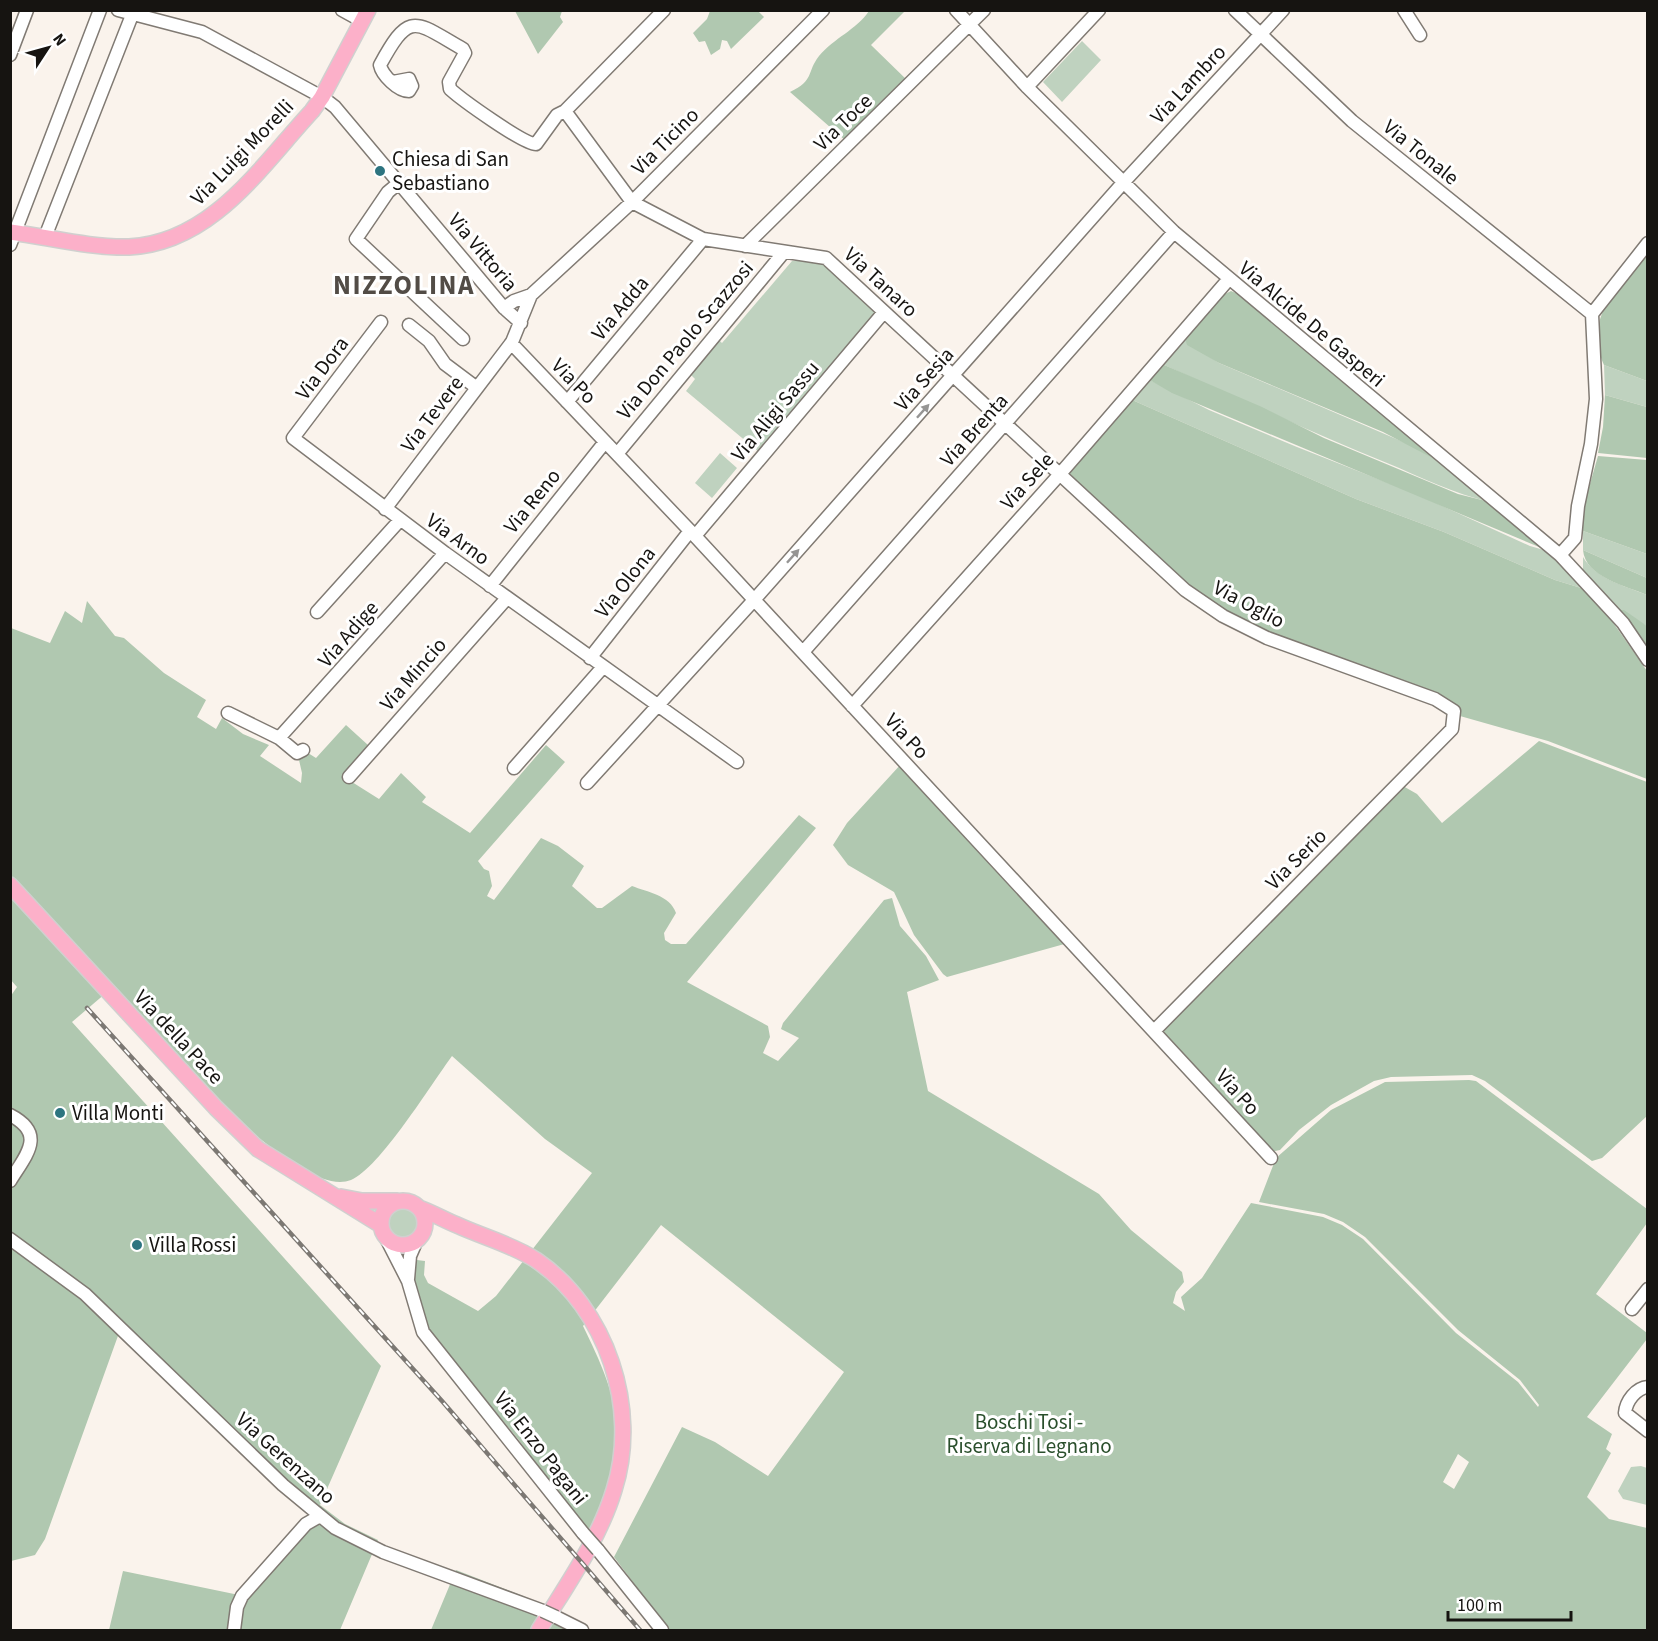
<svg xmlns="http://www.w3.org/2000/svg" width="1658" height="1641" font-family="'Source Sans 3',sans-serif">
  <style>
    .green { fill: #bfd2bf }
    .forest { fill: #b0c8b0; fill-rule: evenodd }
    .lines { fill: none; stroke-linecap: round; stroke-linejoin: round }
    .minor-casing { stroke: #807a73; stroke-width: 15 }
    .major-casing { stroke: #d0d0cf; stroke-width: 18 }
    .minor { stroke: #fff; stroke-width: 12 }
    .major { stroke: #fcb0c9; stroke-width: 15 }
    .rail-casing { stroke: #7c7873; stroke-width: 4.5 }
    .rail { stroke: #fff; stroke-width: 2; stroke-dasharray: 7; stroke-linecap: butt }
    .minor-bridge-casing { stroke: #807a73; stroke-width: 15; stroke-linecap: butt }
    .minor-bridge { stroke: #fff; stroke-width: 12 }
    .oneway { fill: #969594 }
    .poi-dot { fill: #2d7480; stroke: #fff; stroke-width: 2 }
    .labels { text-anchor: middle; stroke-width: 6; stroke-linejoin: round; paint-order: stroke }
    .street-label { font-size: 21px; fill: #161411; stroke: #fff }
    .poi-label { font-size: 21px; fill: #161411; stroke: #fff; text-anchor: start }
    .park-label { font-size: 21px; fill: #2a4f2c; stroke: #fff }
    .district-label { font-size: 27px; font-weight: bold; letter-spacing: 1.5px; fill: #524c46; stroke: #fff }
  </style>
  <rect width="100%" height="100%" fill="#faf3ec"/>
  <path class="green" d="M 1082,41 L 1101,60 L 1062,102 L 1043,82 Z
    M 792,261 L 822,261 L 875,311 L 876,315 L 760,453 L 686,391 L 695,379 L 691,375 L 719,340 L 722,343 Z
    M 1185,340 L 1219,363 L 1408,444 L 1438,461 L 1490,502 C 1454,494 1421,477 1387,463 C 1312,432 1237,398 1162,364 Z
    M 1604,365 L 1647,381 L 1647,407 L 1605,395 Z
    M 1148,379 L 1209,410 L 1297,447 L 1416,494 L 1530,546 L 1551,552 L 1591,591 L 1555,580 L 1444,532 L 1356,499 L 1130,399 Z
    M 720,453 L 737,468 L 712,498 L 695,483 Z
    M 1583,531 L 1647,554 L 1647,578 L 1583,550 Z
    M 1583,557 C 1596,579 1625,586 1647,595 L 1647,626 L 1617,610 L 1583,571 Z
    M385 1224a18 18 0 1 1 36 0a18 18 0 1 1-36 0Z
    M 1641,1466 L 1647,1468 L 1647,1505 L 1623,1499 L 1618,1491 L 1631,1467 Z"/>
  <path class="forest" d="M 515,11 L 562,11 L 560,17 L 563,22 L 538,54 Z
    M 710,11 L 758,11 L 764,17 L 731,49 L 727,41 L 722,40 L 720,49 L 711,55 L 705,41 L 699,42 L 693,33 L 707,19 Z
    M 869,11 L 905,11 L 871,45 L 909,82 L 847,142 L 790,92 C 815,80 806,73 819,56 C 834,38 856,30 869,11 Z
    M 1647,252 L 1647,381 L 1604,365 C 1582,317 1620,286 1647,252 Z
    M 1231,291 L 1238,294 L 1438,461 L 1383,432 L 1219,363 L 1187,345 L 1185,338 L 1225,294 Z
    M 1162,364 L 1262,407 L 1324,438 L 1458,494 L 1490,502 L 1551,552 L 1172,393 L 1148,379 Z
    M 1605,395 L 1647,407 L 1647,458 L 1598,453 L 1603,427 Z
    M 1130,399 L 1356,499 L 1444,532 L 1555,580 L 1591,591 L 1647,671 L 1647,779 L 1548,741 L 1460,716 L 1206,604 L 1067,476 L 1073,464 Z
    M 1598,456 L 1647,460 L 1647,554 L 1583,531 L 1583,508 Z
    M 1583,550 L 1647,578 L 1647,595 C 1626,586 1585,577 1583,550 Z
    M 87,601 L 115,636 L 124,638 L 164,673 L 206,700 L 197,717 L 216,729 L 222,718 L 243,734 L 269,745 L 260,756 L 301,783 L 302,773 L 299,760 L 308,753 L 316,758 L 346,725 L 368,745 L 352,782 L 379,799 L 401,773 L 426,797 L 422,802 L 470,833 L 546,745 L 565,762 L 478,861 L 484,869 L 489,871 L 492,886 L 487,896 L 494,900 L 541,838 L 558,846 L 584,866 L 572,886 L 597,908 L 602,908 L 632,886 C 647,892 670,895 676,913 L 664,933 L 665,940 L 671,944 L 686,944 L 799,815 L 816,828 L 687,982 L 768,1026 L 770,1037 L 763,1053 L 778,1061 L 799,1038 L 781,1029 L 783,1023 L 884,900 L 892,898 L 900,926 L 926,956 L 939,980 L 907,992 L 928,1091 L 1099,1194 L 1131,1230 L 1182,1272 L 1184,1282 L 1176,1292 L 1173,1303 L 1185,1311 L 1181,1297 L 1202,1278 L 1251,1203 L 1323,1217 L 1342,1225 L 1363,1239 L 1456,1333 L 1518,1382 L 1538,1407 L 1539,1405 L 1520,1380 L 1458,1330 L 1365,1237 L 1343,1222 L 1324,1214 L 1259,1202 L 1276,1158 L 1331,1110 L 1385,1082 L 1469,1080 L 1476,1081 L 1647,1209 L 1647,1223 L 1596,1294 L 1647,1333 L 1647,1339 L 1587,1417 L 1612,1434 L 1606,1449 L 1611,1453 L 1587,1497 L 1609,1519 L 1647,1528 L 1647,1630 L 669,1630 L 614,1557 L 682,1427 L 715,1442 L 768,1476 L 844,1372 L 661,1225 L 583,1326 C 602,1365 624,1411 616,1456 C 612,1478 603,1501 596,1523 L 591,1531 L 574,1515 L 518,1439 L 426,1327 L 414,1291 L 413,1268 L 417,1260 L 425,1261 L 424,1275 L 428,1283 L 478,1311 L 496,1296 L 592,1173 L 545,1139 L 452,1056 C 432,1083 379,1169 351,1180 C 294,1202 151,1027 113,987 L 72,1022 L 381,1366 L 320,1505 L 345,1524 L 378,1540 L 340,1630 L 109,1630 L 123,1571 L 239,1595 L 311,1513 L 119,1333 L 45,1539 L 35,1555 L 11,1561 L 10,997 L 17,987 L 10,979 L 11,628 L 50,643 L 65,611 L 82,623 ZM 1458,1454 L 1469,1462 L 1454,1489 L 1443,1482 Z
    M 1617,610 L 1624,610 L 1647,626 L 1647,656 Z
    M 1539,741 L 1647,782 L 1647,1116 L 1602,1158 L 1592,1161 L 1485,1081 L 1472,1075 L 1391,1077 L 1374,1081 L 1331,1105 L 1299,1130 L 1280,1150 L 1270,1152 L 1160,1032 L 1403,786 L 1417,794 L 1442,823 Z
    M 902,763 L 1068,943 L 947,977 L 943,974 L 914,935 L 894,892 L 848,865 L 833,845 L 847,823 Z
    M 456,1570 L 523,1596 L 585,1630 L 431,1630 Z"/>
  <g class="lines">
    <defs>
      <path id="minor" d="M 118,10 L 202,32 L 322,97 L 335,107 L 504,308 L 521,323
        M 342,10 L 362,21
        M 956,10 L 1027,87 L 1174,232 L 1560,555 L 1623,623 L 1648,660
        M 1235,10 L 1352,121 L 1592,314
        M 1404,10 L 1420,35
        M 10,55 L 27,10
        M 393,82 L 409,79 L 412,86 L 409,91 C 398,91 382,75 380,65 C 410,10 414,21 463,49 L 465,53 L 449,82 L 450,89 C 461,99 523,144 536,144 L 557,115 L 565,111 L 664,10
        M 1027,87 L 1099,10
        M 565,111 L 632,202 L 703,239 L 826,258 L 1185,590 L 1223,616 L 1267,638 L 1435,699 L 1454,711 L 1452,729 L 1155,1030
        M 400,182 L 388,192 L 356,239 L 463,339
        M 45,237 L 134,10
        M 10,245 L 100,10
        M 745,246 L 984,10
        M 504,308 L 514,301 L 531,295 L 632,202 L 823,10
        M 381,322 L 293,438 L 445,553 L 737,762
        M 409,325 L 429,341 L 445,364 L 477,388
        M 511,343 L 695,536 L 1271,1158
        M 567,402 L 703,239
        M 617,454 L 784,252
        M 385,509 L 512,342 L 531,295
        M 695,536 L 884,312
        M 1560,555 L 1575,538 L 1578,506 L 1591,444 L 1596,399 L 1592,314 L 1648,243
        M 490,586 L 605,442
        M 317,612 L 400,520
        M 803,652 L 1174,232
        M 590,658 L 690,531
        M 852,706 L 1060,474 L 1228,280
        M 228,713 L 279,738 L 297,753 L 303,750
        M 279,738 L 445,553
        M 514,768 L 603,667
        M 349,777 L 507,598
        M 587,783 L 754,600 L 1122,184 L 1283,10
        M 10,1115 C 47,1134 26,1155 10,1181
        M 386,1238 L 408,1281 L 423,1332 L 583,1533
        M 10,1239 L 85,1294 L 283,1485 L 335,1528 L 383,1552 L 543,1611
        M 408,1279 L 410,1256 L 416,1242
        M 1632,1309 L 1648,1289
        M 1648,1387 C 1636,1388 1626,1401 1625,1413 L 1648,1431
        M 598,1550 L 662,1630
        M 556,1617 L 582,1630
        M 234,1630 L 237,1607 L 242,1596 L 306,1524 L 320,1516"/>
      <path id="major" d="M 10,232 C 49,237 90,248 129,247 C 212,243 261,166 312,111 L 322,97 L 368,10
        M 10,885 L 216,1108 L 258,1149 L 381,1225
        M 341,1197 L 362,1201 L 397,1201
        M381 1223a22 22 0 1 1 44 0a22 22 0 1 1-44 0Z
        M 419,1208 C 433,1213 444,1220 457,1225 C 483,1237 511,1244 536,1260 C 607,1308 640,1409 614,1490 C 599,1540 566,1586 539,1630"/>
    </defs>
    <use href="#minor" class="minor-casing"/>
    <use href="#major" class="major-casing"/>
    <use href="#minor" class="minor"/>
    <use href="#major" class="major"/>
    <defs>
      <path id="rail" d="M 87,1008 L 442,1401 L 640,1630"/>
    </defs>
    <use href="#rail" class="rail-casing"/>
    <use href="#rail" class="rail"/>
    <defs>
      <path id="minor-bridge" d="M 583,1533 L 598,1550
        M 543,1611 L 556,1617"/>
    </defs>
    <use href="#minor-bridge" class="minor-bridge-casing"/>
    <use href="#minor-bridge" class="minor-bridge"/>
  </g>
  <defs><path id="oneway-solid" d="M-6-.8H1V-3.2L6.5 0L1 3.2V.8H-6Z" transform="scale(1.5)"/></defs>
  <g class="oneway">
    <use href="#oneway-solid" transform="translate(923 411) rotate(-48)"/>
    <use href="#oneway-solid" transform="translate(793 556) rotate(-48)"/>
  </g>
  <g class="poi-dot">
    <circle cx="380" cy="171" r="6"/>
    <circle cx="60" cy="1113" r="6"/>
    <circle cx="137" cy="1245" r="6"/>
  </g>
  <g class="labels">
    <g class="street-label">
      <text transform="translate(1188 84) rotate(-47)" y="7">Via Lambro</text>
      <text transform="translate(843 122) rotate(-44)" y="7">Via Toce</text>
      <text transform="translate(665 141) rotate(-45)" y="7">Via Ticino</text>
      <text transform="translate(242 152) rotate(-46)" y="7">Via Luigi Morelli</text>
      <text transform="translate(1421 152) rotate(39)" y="7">Via Tonale</text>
      <text transform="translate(483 252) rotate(50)" y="7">Via Vittoria</text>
      <text transform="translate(881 282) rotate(43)" y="7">Via Tanaro</text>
      <text transform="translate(620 308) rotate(-50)" y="7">Via Adda</text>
      <text transform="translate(1312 324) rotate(40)" y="7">Via Alcide De Gasperi</text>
      <text transform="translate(685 340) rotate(-50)" y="7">Via Don Paolo Scazzosi</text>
      <text transform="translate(322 368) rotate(-53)" y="7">Via Dora</text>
      <text transform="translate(924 379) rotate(-48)" y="7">Via Sesia</text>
      <text transform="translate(574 381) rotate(46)" y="7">Via Po</text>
      <text transform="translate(775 411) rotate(-50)" y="7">Via Aligi Sassu</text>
      <text transform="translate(432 414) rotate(-53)" y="7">Via Tevere</text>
      <text transform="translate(974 430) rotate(-48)" y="7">Via Brenta</text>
      <text transform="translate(1027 481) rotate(-48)" y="7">Via Sele</text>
      <text transform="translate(532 501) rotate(-51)" y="7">Via Reno</text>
      <text transform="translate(458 539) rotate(36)" y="7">Via Arno</text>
      <text transform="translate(625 582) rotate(-52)" y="7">Via Olona</text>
      <text transform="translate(1249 604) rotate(28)" y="7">Via Oglio</text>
      <text transform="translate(348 634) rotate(-49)" y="7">Via Adige</text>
      <text transform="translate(413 674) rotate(-49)" y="7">Via Mincio</text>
      <text transform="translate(907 736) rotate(47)" y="7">Via Po</text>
      <text transform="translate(1296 859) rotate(-45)" y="7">Via Serio</text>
      <text transform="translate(179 1037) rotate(47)" y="7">Via della Pace</text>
      <text transform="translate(1238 1092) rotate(48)" y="7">Via Po</text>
      <text transform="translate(541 1448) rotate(52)" y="7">Via Enzo Pagani</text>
      <text transform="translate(286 1458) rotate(42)" y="7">Via Gerenzano</text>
    </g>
    <g class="poi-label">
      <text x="392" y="166">Chiesa di San<tspan x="392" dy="24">Sebastiano</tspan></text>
      <text x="72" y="1120">Villa Monti</text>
      <text x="149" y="1252">Villa Rossi</text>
    </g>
    <g class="park-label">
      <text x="1029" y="1429">Boschi Tosi -<tspan x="1029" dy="24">Riserva di Legnano</tspan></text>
    </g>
    <g class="district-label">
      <text x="404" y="294">NIZZOLINA</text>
    </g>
  </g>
  <rect width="1658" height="1641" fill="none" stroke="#161411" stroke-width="24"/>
  <g transform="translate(48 48) rotate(54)" stroke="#ffffff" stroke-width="4.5" paint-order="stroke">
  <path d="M0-4.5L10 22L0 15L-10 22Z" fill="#161411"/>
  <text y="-9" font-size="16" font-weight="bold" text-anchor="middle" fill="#161411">N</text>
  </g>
  <path d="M1448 1611v9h123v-9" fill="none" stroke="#161411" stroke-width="3"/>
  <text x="1457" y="1611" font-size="18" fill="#161411" stroke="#ffffff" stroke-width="4.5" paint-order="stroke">100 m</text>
</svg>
